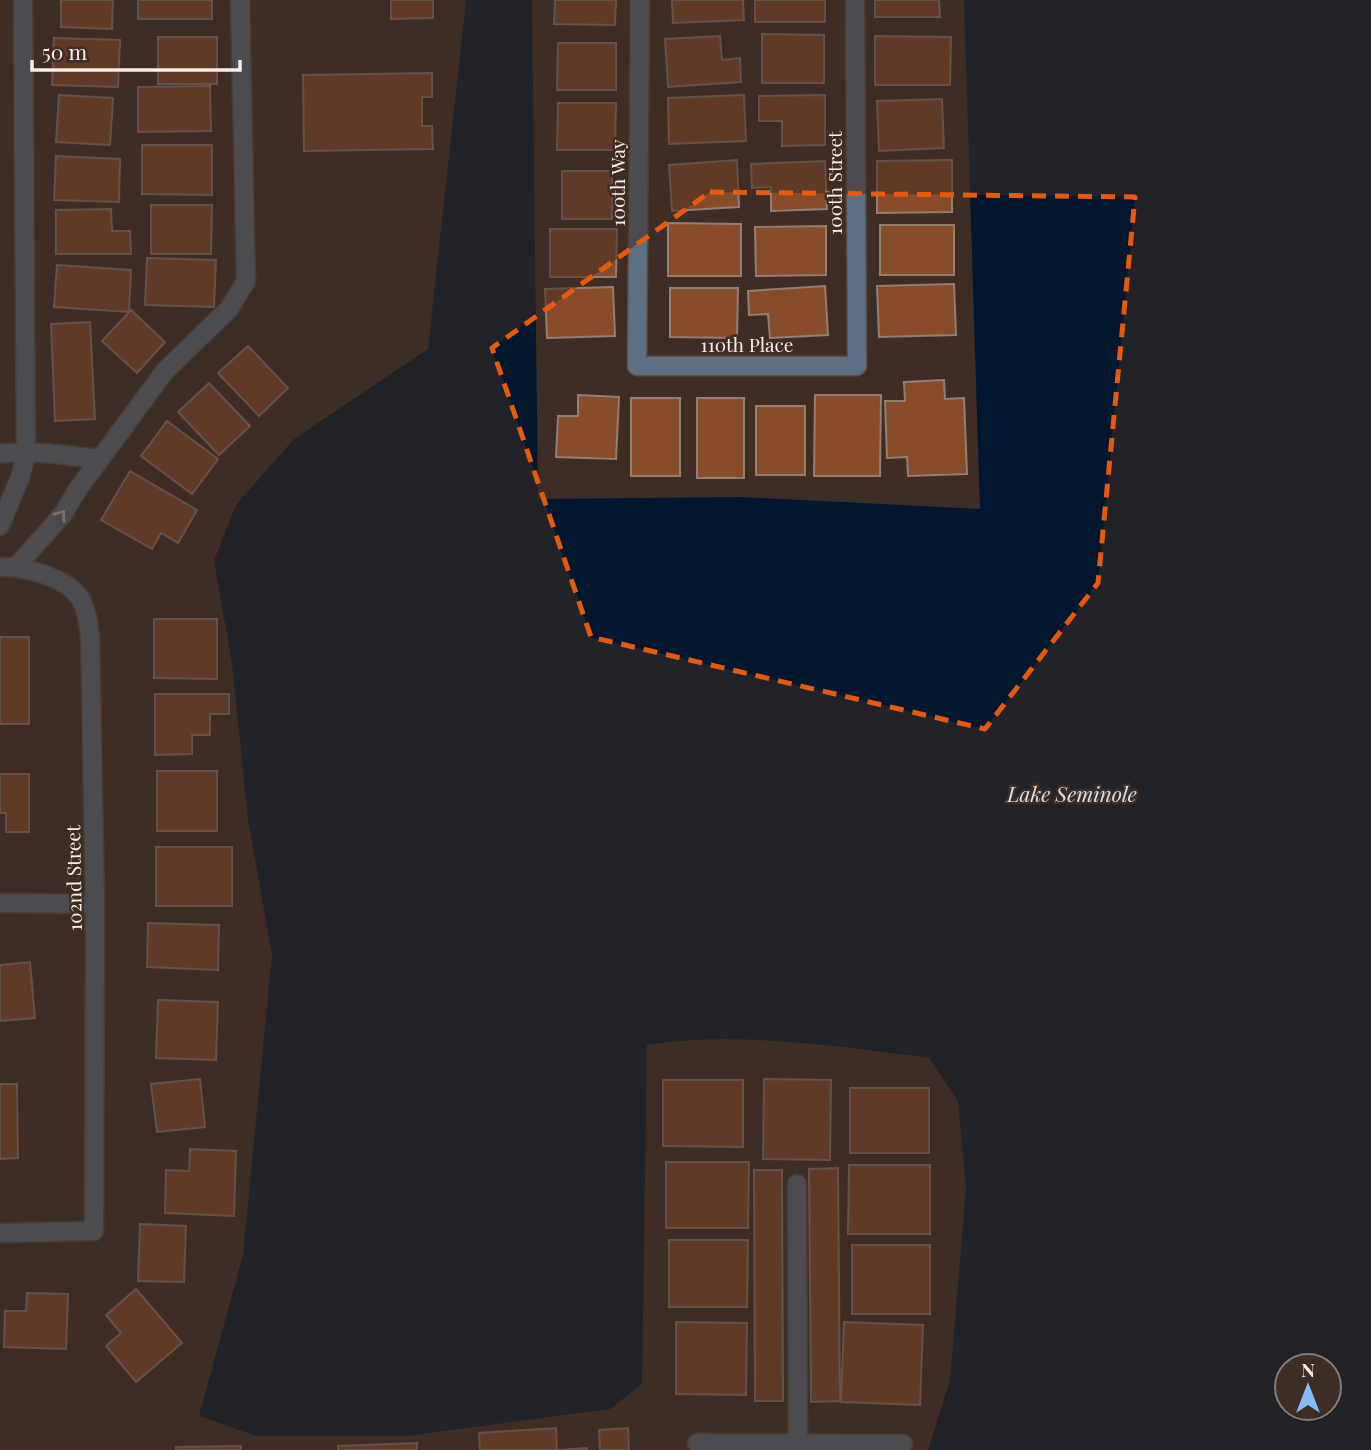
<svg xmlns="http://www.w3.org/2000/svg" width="1371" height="1450" font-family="'Playfair Display',serif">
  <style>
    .water { fill: #01172f; fill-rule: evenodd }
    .building { fill: #884c2b; stroke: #927e73; stroke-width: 2 }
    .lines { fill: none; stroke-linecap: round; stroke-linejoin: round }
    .minor-casing { stroke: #5c4c43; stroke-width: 21 }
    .minor { stroke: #5b6f85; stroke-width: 18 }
    .oneway { stroke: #babbc0 }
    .marked { fill: none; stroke: #e8590c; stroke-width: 5; stroke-dasharray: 14 9; stroke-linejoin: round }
    .labels { text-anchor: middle; stroke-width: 5; stroke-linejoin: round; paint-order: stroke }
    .street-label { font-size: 19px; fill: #faeee8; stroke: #3e2d24 }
    .water-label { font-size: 21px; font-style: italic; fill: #d4e1f0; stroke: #3e2d24 }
  </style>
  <rect width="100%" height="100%" fill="#3e2d24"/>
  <path class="water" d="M 466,0 L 532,0 L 538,499 L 741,497 L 980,509 L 964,0 L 1371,0 L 1371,1450 L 928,1450 L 950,1380 L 966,1187 L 958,1101 L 929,1058 C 838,1046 738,1031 647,1045 L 642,1384 L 610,1409 L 407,1436 L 257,1436 L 199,1416 L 243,1255 L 272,955 L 248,819 L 232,663 L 214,561 L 236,505 L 294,439 L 428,349 ZM 1287,1366 L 1329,1366 L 1329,1408 L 1287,1408 Z"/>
  <path class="building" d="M 61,0 L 113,0 L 112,29 L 61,27 Z
    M 138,0 L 212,0 L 212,19 L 138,19 Z
    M 391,0 L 433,0 L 433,18 L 391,19 Z
    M 555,0 L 616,0 L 615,25 L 554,24 Z
    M 672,0 L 743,0 L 744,20 L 673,23 Z
    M 755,0 L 825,0 L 825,22 L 755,22 Z
    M 875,0 L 939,0 L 940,17 L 875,17 Z
    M 762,34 L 824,35 L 824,83 L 762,83 Z
    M 720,36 L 722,60 L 740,58 L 741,82 L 668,87 L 665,39 Z
    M 875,36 L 951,37 L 950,85 L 875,85 Z
    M 158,37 L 217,37 L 217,84 L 158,84 Z
    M 54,38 L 120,40 L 118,87 L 52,85 Z
    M 558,43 L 616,43 L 616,90 L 557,90 Z
    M 432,73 L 432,97 L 422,97 L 422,126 L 432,126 L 433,149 L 304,151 L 303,75 Z
    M 210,86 L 211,131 L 138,132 L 138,87 Z
    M 59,95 L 113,98 L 110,145 L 56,142 Z
    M 744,95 L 746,141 L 669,144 L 668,98 Z
    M 825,95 L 825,145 L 782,146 L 782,121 L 759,121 L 759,96 Z
    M 942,99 L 944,148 L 879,151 L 877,101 Z
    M 558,103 L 616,103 L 615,150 L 557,150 Z
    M 142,145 L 212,145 L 212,195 L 142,194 Z
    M 56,156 L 120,159 L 119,202 L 54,200 Z
    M 737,160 L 739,207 L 672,211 L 669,165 Z
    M 952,160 L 952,212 L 877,213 L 877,161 Z
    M 825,161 L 827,209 L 771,211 L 771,187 L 752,188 L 751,164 Z
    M 562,171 L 612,171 L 612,219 L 562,219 Z
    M 151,205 L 212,205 L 211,254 L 151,254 Z
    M 111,209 L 112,231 L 130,231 L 131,254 L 56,254 L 56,210 Z
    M 668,223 L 741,224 L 741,276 L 668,276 Z
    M 880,225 L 954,225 L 954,275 L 880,275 Z
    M 826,226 L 826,275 L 756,276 L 755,227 Z
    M 550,229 L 617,229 L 616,277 L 550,277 Z
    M 147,258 L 216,260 L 214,307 L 145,305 Z
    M 57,265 L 131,270 L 129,312 L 54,307 Z
    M 954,284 L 956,335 L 879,337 L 877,286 Z
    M 825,286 L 828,335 L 770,338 L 768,314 L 749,315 L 748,291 Z
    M 613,287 L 615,336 L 547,338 L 545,289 Z
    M 670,288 L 738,288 L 737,338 L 670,337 Z
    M 131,310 L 165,342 L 137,373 L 102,341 Z
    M 90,322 L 95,419 L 55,421 L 51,324 Z
    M 248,346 L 288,388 L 259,416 L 218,373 Z
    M 944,380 L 945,399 L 964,398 L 967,474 L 908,476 L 907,457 L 887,458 L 885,401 L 905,401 L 904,382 Z
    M 209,383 L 250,426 L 219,455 L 178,412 Z
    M 578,395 L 619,397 L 616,459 L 556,457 L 558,416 L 578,416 Z
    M 815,395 L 881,395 L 880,476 L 814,476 Z
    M 631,398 L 680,398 L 680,476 L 631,476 Z
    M 697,398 L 744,398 L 744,478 L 697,478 Z
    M 756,406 L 805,406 L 805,475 L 756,475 Z
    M 167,421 L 218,459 L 192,494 L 141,456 Z
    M 130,471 L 197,510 L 178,543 L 161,533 L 152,549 L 101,520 Z
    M 154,619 L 217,619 L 217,679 L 154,678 Z
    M 0,637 L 29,637 L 29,724 L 0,724 Z
    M 155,694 L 229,694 L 229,714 L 210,714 L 210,735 L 192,735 L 192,754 L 155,755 Z
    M 157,771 L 217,771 L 217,831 L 157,831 Z
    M 0,774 L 29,774 L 29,832 L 6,832 L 6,813 L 0,813 Z
    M 156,847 L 232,847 L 232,906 L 156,906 Z
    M 148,923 L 219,925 L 218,970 L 147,967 Z
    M 30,962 L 35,1018 L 0,1021 L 0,965 Z
    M 158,1000 L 218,1002 L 216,1060 L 156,1058 Z
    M 200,1079 L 205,1127 L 157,1132 L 151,1084 Z
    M 764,1079 L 831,1080 L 830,1160 L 763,1159 Z
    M 663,1080 L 743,1080 L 743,1147 L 663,1146 Z
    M 0,1084 L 17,1084 L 18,1158 L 0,1159 Z
    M 850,1088 L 929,1088 L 929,1153 L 850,1153 Z
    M 190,1149 L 236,1151 L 234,1216 L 165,1213 L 166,1170 L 189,1171 Z
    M 666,1162 L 749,1162 L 748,1228 L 666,1228 Z
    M 849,1165 L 930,1165 L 930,1234 L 848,1234 Z
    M 838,1168 L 840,1401 L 811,1402 L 809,1169 Z
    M 754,1170 L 782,1170 L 783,1401 L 755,1401 Z
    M 140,1224 L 186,1226 L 184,1282 L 138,1281 Z
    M 669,1240 L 748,1240 L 747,1307 L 669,1307 Z
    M 852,1245 L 930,1245 L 930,1314 L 852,1314 Z
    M 136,1289 L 182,1343 L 136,1382 L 106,1346 L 121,1333 L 106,1315 Z
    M 27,1293 L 68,1294 L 66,1349 L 4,1347 L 5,1311 L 26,1311 Z
    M 676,1322 L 747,1323 L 746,1395 L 676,1394 Z
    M 844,1322 L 923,1325 L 920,1405 L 841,1402 Z
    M 556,1428 L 557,1450 L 587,1448 L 587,1450 L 480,1450 L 479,1433 Z
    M 628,1428 L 629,1450 L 600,1450 L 599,1430 Z
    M 417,1443 L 417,1450 L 338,1450 L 338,1446 Z
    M 241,1446 L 241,1450 L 176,1450 L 176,1447 Z"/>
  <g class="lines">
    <defs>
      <path id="minor" d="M 640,0 L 637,366 L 857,366 L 855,0
        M 0,453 L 46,453 L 99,459
        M 0,526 L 21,475 L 26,454 L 23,0
        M 17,566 L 63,514 L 78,489 L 165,371 L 229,309 L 246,281 L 240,0
        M 0,567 C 24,566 71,578 82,602 C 87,611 88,624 90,634 L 95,904 L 94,1231 L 0,1233
        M 0,903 L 95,904
        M 797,1184 L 798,1450
        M 697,1443 L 903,1444"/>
    </defs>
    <use href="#minor" class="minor-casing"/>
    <use href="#minor" class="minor"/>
  </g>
  <defs><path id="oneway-chevron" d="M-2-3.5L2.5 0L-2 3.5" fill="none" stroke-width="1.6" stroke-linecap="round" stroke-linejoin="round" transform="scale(1.75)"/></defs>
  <use class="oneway" href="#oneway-chevron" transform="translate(61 515) rotate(-53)"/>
  <path d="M0 0H1371V1450H0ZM 710,192 L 1135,197 L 1098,583 L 985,729 L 591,637 L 492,348 Z" fill="#3e2d24" fill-opacity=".55" fill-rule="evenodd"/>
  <path class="marked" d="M 710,192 L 1135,197 L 1098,583 L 985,729 L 591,637 L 492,348 Z"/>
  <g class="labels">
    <g class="street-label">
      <text transform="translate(618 183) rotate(-90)" y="7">100th Way</text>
      <text transform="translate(835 183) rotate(-90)" y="7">100th Street</text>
      <text x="747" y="352">110th Place</text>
      <text transform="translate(74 878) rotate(-91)" y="7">102nd Street</text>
    </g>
    <g class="water-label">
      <text x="1072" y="802">Lake Seminole</text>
    </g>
  </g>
  <g transform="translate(1308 1387)"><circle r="33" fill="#3e2d24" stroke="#897a72" stroke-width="2"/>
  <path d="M0-5L12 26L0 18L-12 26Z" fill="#82bcfa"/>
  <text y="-10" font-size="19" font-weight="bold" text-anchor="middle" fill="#faeee8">N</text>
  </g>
  <path d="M32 60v10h208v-10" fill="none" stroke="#faeee8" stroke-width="3.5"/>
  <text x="42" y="60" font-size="21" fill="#faeee8" stroke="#3e2d24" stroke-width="5" paint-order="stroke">50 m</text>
</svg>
